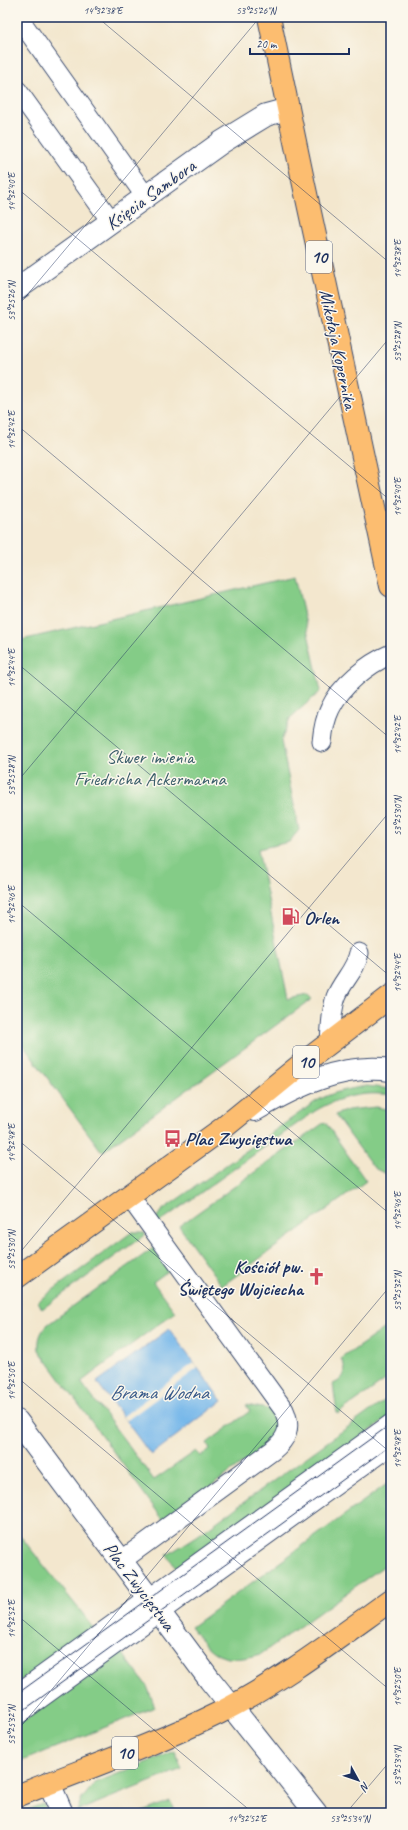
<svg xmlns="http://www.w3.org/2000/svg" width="408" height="1830" font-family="Caveat,sans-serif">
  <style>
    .green { fill: #84cc87; stroke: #507e72 }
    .water { fill: #76b7ea; stroke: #4873a4 }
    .pier { fill: #f3e7ce }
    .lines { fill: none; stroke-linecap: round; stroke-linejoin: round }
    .service-casing { stroke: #3b4b6f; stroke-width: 21 }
    .minor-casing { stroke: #3b4b6f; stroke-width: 24 }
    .tertiary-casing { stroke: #3b4b6f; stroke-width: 24 }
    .primary-casing { stroke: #3b4b6f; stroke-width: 24 }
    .service { stroke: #fff; stroke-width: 19 }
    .minor { stroke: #fff; stroke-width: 22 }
    .tertiary { stroke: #fff; stroke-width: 22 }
    .primary { stroke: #fcbd6f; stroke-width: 22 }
    .tram { stroke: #1b2f5e; stroke-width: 1 }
    .ticks { fill: none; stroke: #1b2f5e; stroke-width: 1; stroke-opacity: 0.45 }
    .labels { text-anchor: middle; stroke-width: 3; stroke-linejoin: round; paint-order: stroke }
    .shield { fill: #fbf7ec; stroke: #5e6b89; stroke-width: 1 }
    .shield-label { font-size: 18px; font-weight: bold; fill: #1b2f5e }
    .street-label { font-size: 19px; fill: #1b2f5e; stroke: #fbf7ec }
    .park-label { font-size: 19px; fill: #3a5e6a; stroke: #fbf7ec }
    .poi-label { font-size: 19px; font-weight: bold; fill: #1b2f5e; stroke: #fbf7ec; text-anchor: start }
    .water-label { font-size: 20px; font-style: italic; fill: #365888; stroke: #fbf7ec }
    .neatline { fill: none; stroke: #1b2f5e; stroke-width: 1.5 }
    .ticks-label { font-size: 10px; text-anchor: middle; fill: #1b2f5e }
  </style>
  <rect width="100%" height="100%" fill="#fbf7ec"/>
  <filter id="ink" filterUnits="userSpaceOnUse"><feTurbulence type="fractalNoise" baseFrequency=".025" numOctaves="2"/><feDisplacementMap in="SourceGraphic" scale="8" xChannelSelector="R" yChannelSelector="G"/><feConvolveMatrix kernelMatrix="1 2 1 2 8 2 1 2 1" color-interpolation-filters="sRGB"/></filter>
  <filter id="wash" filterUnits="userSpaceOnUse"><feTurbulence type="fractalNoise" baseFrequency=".012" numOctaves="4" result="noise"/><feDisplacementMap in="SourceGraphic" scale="16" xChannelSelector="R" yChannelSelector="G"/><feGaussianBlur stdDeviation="0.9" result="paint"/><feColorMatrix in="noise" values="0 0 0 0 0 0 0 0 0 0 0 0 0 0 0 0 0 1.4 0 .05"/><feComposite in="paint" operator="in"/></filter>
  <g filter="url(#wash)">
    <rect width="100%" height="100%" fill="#f3e7ce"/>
    <path class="green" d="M 295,576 L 321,691 L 290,718 L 281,741 L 299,830 L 289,842 L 258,849 L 288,999 L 308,995 L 312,999 L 102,1152 L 23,1045 L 17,1025 L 17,641 Z
      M 367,1086 L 391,1089 L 391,1095 C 363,1091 339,1097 315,1111 L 157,1224 L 157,1217 L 161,1211 L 315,1102 C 331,1092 349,1089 367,1086 Z
      M 376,1107 L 391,1110 L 391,1170 L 386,1174 L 374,1168 L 335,1115 L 348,1110 Z
      M 325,1122 L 366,1181 L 222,1286 L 179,1226 Z
      M 132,1232 L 141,1232 L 146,1234 L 42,1309 L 38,1301 Z
      M 156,1246 L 172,1268 L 153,1282 L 175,1312 L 81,1382 L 154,1480 L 196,1451 L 201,1456 L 210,1449 L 207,1443 L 250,1411 L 246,1405 L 273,1410 C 279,1423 278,1431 270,1443 L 164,1521 L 39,1350 C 38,1339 40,1333 47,1325 Z
      M 391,1324 L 391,1376 L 337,1414 L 333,1384 C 345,1379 348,1370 341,1359 Z
      M 391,1396 L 391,1416 L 177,1569 L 167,1555 L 197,1536 Z
      M 391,1481 L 391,1561 L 261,1654 C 224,1665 212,1656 191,1627 Z
      M 17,1532 L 95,1629 L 17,1683 Z
      M 120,1650 L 147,1686 L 155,1707 L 17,1763 L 17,1725 Z
      M 175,1751 L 182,1769 L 77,1811 L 81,1800 L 95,1783 Z
      M 170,1801 L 177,1813 L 140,1813 Z
      M 43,1804 L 49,1813 L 19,1813 L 40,1805 Z"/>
    <path class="water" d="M 169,1329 L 222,1401 L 151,1455 L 97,1382 Z"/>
    <path class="pier" d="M 194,1363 L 198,1368 L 126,1421 L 122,1417 Z"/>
  </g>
  <g filter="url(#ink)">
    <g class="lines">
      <defs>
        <path id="service" d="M 18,17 L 146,197
          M 17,90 L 111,221
          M 322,742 C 323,731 325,719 330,709 C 341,685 368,664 391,654
          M 330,1043 C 331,1029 331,1011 336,997 C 342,981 356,970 359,953
          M 121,1561 L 272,1451 C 287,1439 292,1428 284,1410 L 129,1196
          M 17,1694 L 391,1424
          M 17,1715 L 391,1445"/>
        <path id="minor" d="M 17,289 L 222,142 L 266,115 L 288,109
          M 231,1706 L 316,1813
          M 49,1783 L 62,1813"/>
        <path id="tertiary" d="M 255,1110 C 296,1086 342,1063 391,1070
          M 17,1421 L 210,1680 L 231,1706"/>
        <path id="primary" d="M 269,17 L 303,180 L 391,586
          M 17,1277 L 222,1129 L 298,1067 L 391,996
          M 17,1796 C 84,1769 154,1745 219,1713 C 280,1682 335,1640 391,1600"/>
      </defs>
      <use href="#service" class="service-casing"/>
      <use href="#minor" class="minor-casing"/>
      <use href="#tertiary" class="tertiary-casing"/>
      <use href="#primary" class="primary-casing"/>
      <use href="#service" class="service"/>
      <use href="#minor" class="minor"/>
      <use href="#tertiary" class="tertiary"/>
      <use href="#primary" class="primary"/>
      <path class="tram" d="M 17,1694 L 391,1424
        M 17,1715 L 391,1445"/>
    </g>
  </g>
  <path class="ticks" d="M 97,17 L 391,264M 381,17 L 391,26M 17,188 L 391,501M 17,307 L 260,17M 17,425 L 391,739M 17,663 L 391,977M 17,782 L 391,336M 17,901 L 391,1215M 17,1139 L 391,1453M 17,1256 L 391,810M 17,1377 L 391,1691M 17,1615 L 253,1813M 17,1731 L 391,1285M 346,1813 L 391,1760"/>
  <defs>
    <symbol id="fuel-bare" viewBox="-9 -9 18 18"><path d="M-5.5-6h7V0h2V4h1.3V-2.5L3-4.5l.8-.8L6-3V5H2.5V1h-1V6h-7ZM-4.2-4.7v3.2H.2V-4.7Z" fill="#d1495b" stroke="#fbf7ec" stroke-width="2.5" paint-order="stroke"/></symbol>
    <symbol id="bus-bare" viewBox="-9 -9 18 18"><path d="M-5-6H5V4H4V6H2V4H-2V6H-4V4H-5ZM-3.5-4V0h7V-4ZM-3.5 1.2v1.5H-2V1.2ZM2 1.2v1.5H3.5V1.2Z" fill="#d1495b" stroke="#fbf7ec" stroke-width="2.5" paint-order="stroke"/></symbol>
    <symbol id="church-bare" viewBox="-9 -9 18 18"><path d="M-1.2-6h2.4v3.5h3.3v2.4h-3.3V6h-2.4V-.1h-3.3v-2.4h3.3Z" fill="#d1495b" stroke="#fbf7ec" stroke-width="2.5" paint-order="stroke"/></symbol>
  </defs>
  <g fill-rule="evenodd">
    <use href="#fuel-bare" x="278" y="904" width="25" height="25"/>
    <use href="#bus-bare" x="160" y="1126" width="25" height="25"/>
    <use href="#church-bare" x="304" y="1264" width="25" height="25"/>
  </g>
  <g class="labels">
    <g class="shield">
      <rect x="306" y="241" width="26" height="32" rx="3"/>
      <rect x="293" y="1046" width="26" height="32" rx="3"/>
      <rect x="112" y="1737" width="26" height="32" rx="3"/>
    </g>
    <g class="shield-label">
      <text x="319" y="263">10</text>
      <text x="306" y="1068">10</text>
      <text x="125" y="1759">10</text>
    </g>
    <g class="street-label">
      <text transform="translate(150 194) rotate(-36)" y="7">Księcia Sambora</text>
      <text transform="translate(339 349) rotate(78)" y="7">Mikołaja Kopernika</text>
      <text transform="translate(140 1586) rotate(53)" y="7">Plac Zwycięstwa</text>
    </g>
    <g class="park-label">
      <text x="150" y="763">Skwer imienia<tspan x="150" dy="22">Friedricha Ackermanna</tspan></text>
    </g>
    <g class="poi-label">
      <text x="304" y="924">Orlen</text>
      <text x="185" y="1145">Plac Zwycięstwa</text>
      <text x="303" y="1273" text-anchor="end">Kościół pw.<tspan x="303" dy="22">Świętego Wojciecha</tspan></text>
    </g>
    <g class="water-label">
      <text x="159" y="1399">Brama Wodna</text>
    </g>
  </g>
  <rect width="408" height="1830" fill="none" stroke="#fbf7ec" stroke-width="44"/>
  <g transform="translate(358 1780) rotate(130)" stroke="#fbf7ec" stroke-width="3" paint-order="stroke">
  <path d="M0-3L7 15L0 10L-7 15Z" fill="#1b2f5e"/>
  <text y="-6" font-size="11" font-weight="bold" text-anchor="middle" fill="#1b2f5e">N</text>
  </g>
  <path d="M250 48v6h99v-6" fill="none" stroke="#1b2f5e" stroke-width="2"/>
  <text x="256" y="48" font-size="12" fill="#1b2f5e" stroke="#fbf7ec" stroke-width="3" paint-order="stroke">20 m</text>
  <rect x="22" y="22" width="364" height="1786" class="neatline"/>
  <g class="ticks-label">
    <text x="103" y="14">14°32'38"E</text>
    <text x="256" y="14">53°25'26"N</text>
    <text transform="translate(11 192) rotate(-90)" y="4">14°32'40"E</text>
    <text transform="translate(397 259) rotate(-90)" y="4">14°32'38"E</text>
    <text transform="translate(11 301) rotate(-90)" y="4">53°25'26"N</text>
    <text transform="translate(397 342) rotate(-90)" y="4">53°25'28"N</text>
    <text transform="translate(11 430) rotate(-90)" y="4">14°32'42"E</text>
    <text transform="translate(397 497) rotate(-90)" y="4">14°32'40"E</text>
    <text transform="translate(11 668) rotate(-90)" y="4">14°32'44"E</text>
    <text transform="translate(397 735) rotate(-90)" y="4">14°32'42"E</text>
    <text transform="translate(11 776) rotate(-90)" y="4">53°25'28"N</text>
    <text transform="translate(397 816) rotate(-90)" y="4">53°25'30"N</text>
    <text transform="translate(11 905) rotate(-90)" y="4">14°32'46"E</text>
    <text transform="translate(397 973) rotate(-90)" y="4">14°32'44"E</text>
    <text transform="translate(11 1143) rotate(-90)" y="4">14°32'48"E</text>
    <text transform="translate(397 1211) rotate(-90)" y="4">14°32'46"E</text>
    <text transform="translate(11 1250) rotate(-90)" y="4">53°25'30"N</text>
    <text transform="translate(397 1291) rotate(-90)" y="4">53°25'32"N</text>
    <text transform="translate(11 1381) rotate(-90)" y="4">14°32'50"E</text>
    <text transform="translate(397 1449) rotate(-90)" y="4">14°32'48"E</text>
    <text transform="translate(11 1619) rotate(-90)" y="4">14°32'52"E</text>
    <text transform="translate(397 1687) rotate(-90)" y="4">14°32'50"E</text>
    <text transform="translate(11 1725) rotate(-90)" y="4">53°25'32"N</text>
    <text transform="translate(397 1766) rotate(-90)" y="4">53°25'34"N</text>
    <text x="247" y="1822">14°32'52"E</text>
    <text x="350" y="1822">53°25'34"N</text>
  </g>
</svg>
